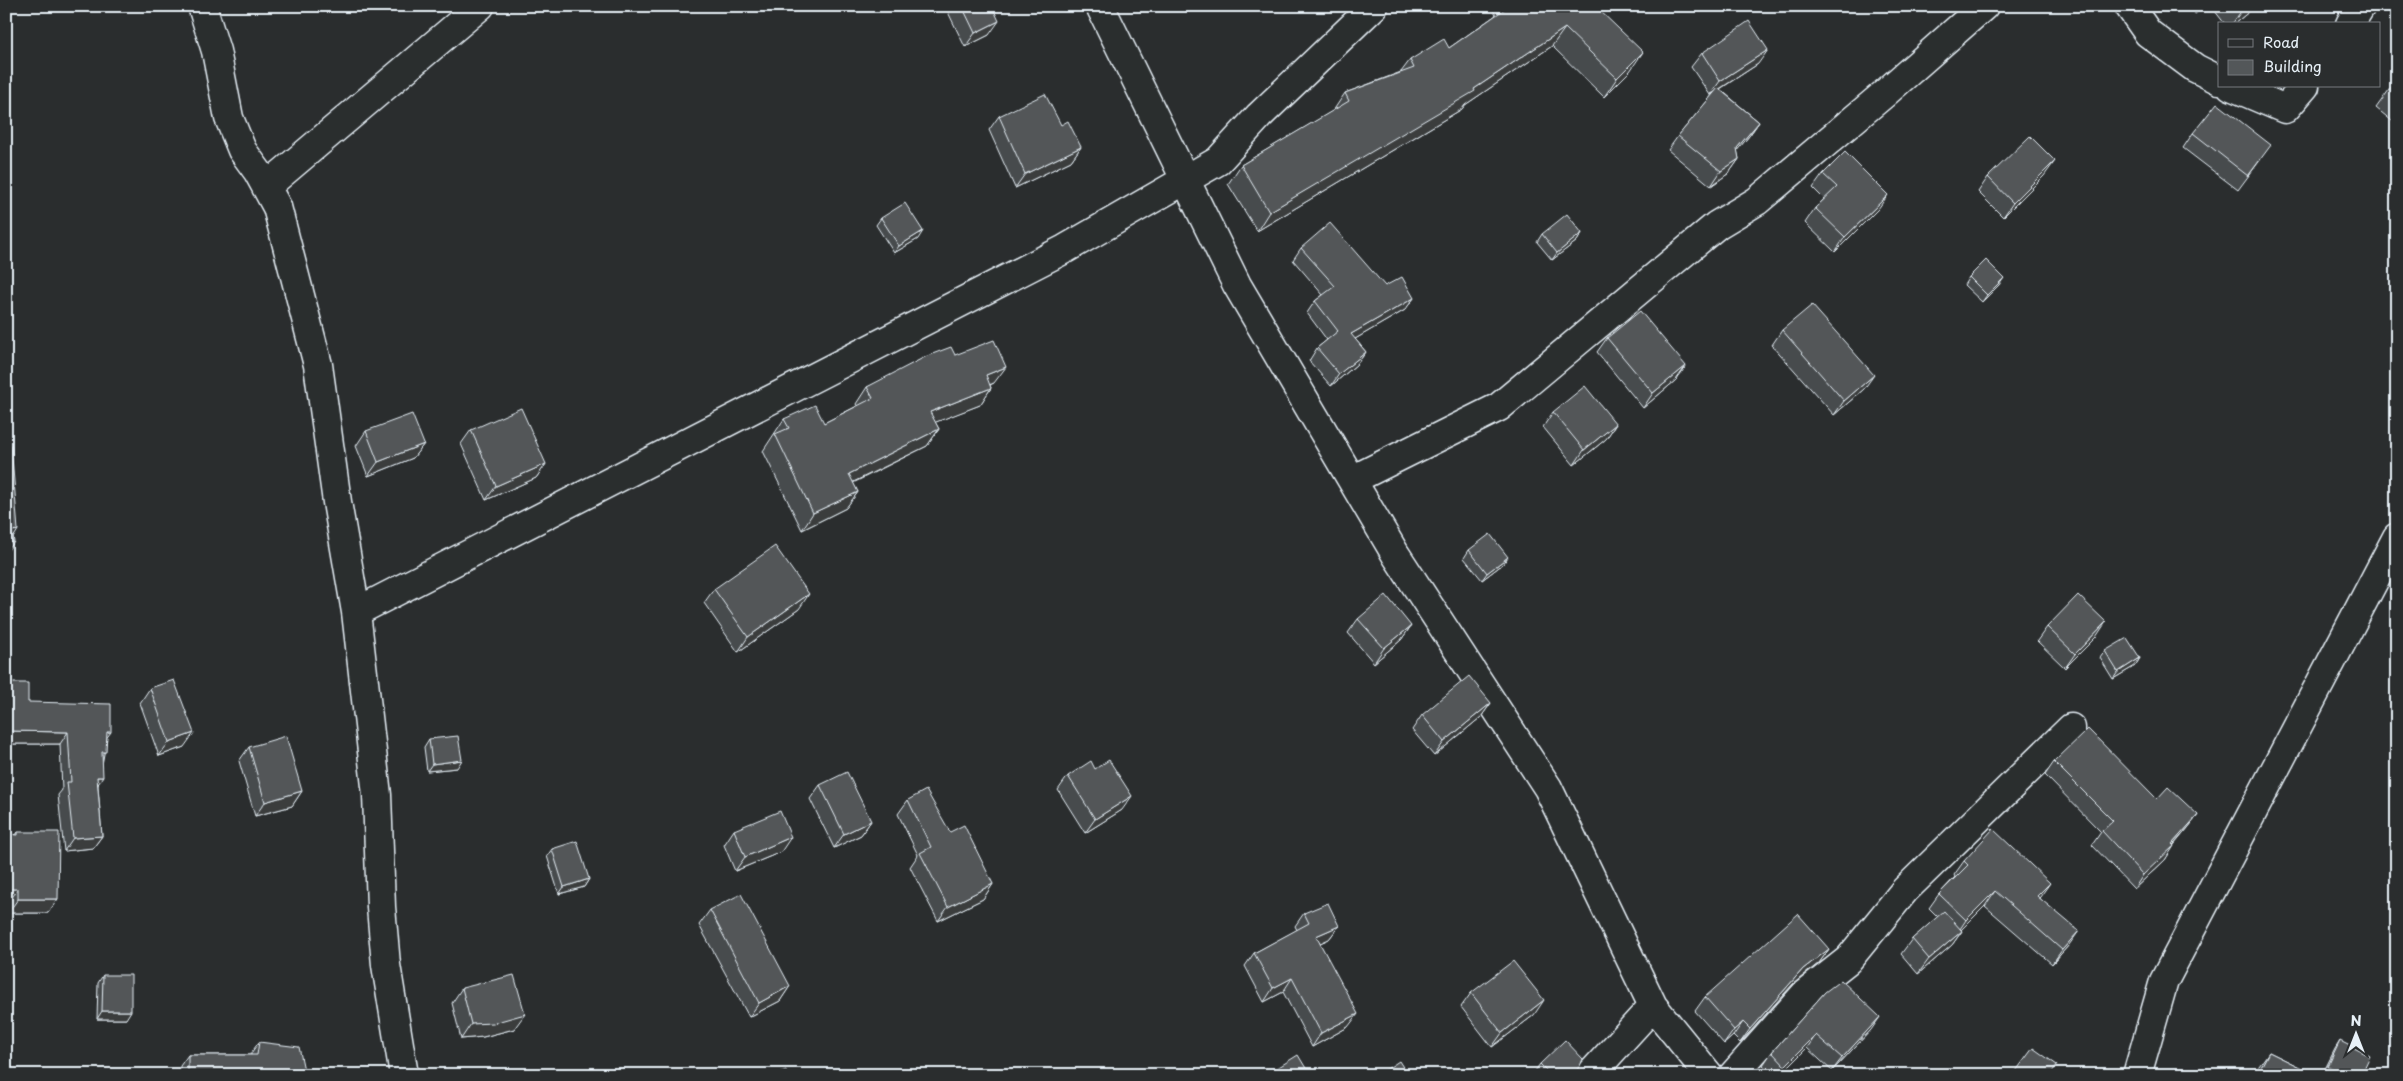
<svg xmlns="http://www.w3.org/2000/svg" width="2403" height="1081" font-family="'Playpen Sans',sans-serif">
  <style>
    .lines { fill: none; stroke-linecap: round; stroke-linejoin: round }
    .minor-casing { stroke: #e8f1f8; stroke-width: 31 }
    .minor { stroke: #2a2d2e; stroke-width: 28 }
    .wall { fill: #474b4d; stroke: #e8f1f8 }
    .shaded-wall { fill: #3a3d3e; stroke: #e8f1f8 }
    .building { fill: #535759; stroke: #e8f1f8 }
  </style>
  <rect width="100%" height="100%" fill="#2a2d2e"/>
  <filter id="ink" filterUnits="userSpaceOnUse"><feTurbulence type="fractalNoise" baseFrequency=".02" numOctaves="2"/><feDisplacementMap in="SourceGraphic" scale="10" xChannelSelector="R" yChannelSelector="G"/><feConvolveMatrix kernelMatrix="1 2 1 2 8 2 1 2 1" color-interpolation-filters="sRGB"/></filter>
  <g filter="url(#ink)">
    <g class="lines">
      <defs>
        <path id="minor" d="M 202,6 L 216,51 L 229,118 L 242,150 L 258,172 L 277,207 L 318,365 L 337,502 L 356,612 L 377,795 L 381,907 L 386,965 L 404,1075
          M 1100,6 L 1237,285 L 1396,555 L 1548,788 L 1653,1006 L 1709,1075
          M 2129,6 L 2148,33 L 2195,68 L 2219,80
          M 2350,24 L 2361,6
          M 2231,86 L 2285,109 L 2305,86
          M 266,187 L 480,6
          M 1352,480 L 1499,407 L 1717,225 L 1757,201 L 1884,94 L 1984,6
          M 356,612 L 1065,249 L 1218,161 L 1259,116 L 1374,6
          M 1590,1075 L 1653,1006
          M 1733,1075 L 1805,994 L 1848,960 L 1905,890 L 2071,728
          M 2137,1075 L 2164,981 L 2397,537"/>
      </defs>
      <use href="#minor" class="minor-casing"/>
      <use href="#minor" class="minor"/>
    </g>
    <path class="wall" d="M 945,6 L 992,6 L 989,35 L 965,47 Z
      M 1490,6 L 1570,6 L 1573,11 L 1630,71 L 1604,97 L 1552,46 L 1465,105 L 1462,109 L 1257,231 L 1228,184 L 1241,165 L 1333,111 L 1345,93 L 1401,72 L 1410,60 L 1449,48 L 1496,15 Z
      M 2189,6 L 2205,6 L 2195,14 Z
      M 2211,6 L 2256,6 L 2234,24 L 2225,24 Z
      M 1702,53 L 1758,64 L 1720,89 L 1759,122 L 1749,136 L 1737,150 L 1739,159 L 1729,173 L 1711,186 L 1668,150 L 1678,136 L 1714,93 L 1710,95 L 1691,67 Z
      M 2397,79 L 2397,125 L 2376,108 Z
      M 999,116 L 1061,125 L 1081,147 L 1071,161 L 1015,188 L 989,130 Z
      M 2193,133 L 2261,159 L 2238,190 L 2183,148 Z
      M 1823,174 L 1878,209 L 1835,252 L 1805,223 L 1815,208 L 1824,199 L 1813,188 Z
      M 2044,176 L 2003,217 L 1978,192 L 1988,177 Z
      M 881,218 L 918,239 L 894,253 L 876,225 Z
      M 1582,233 L 1577,241 L 1552,260 L 1537,242 L 1542,234 Z
      M 1301,248 L 1385,286 L 1414,298 L 1405,310 L 1355,339 L 1366,352 L 1357,364 L 1331,386 L 1309,361 L 1317,348 L 1327,340 L 1307,313 L 1315,301 L 1323,295 L 1293,260 Z
      M 1969,277 L 1999,285 L 1982,302 L 1964,285 Z
      M 1782,330 L 1864,389 L 1834,415 L 1772,345 Z
      M 1607,338 L 1686,366 L 1676,380 L 1643,408 L 1597,352 Z
      M 955,355 L 994,383 L 990,385 L 991,388 L 980,405 L 935,422 L 939,429 L 927,446 L 853,483 L 858,492 L 846,508 L 802,530 L 763,451 L 784,419 L 824,423 L 857,406 L 856,404 L 867,387 Z
      M 1553,412 L 1616,424 L 1606,439 L 1574,465 L 1543,427 Z
      M 471,430 L 546,464 L 536,478 L 486,500 L 461,444 Z
      M 366,431 L 424,444 L 413,458 L 368,476 L 356,446 Z
      M 1469,550 L 1503,564 L 1482,580 L 1464,558 Z
      M 714,589 L 799,609 L 738,652 L 704,603 Z
      M 1358,619 L 1411,626 L 1401,640 L 1374,663 L 1348,633 Z
      M 2047,627 L 2096,637 L 2065,668 L 2037,641 Z
      M 2105,651 L 2140,658 L 2135,666 L 2113,679 L 2100,658 Z
      M 6,677 L 8,683 L 28,702 L 107,738 L 98,786 L 102,836 L 93,848 L 64,851 L 58,795 L 62,790 L 60,744 L 6,744 Z
      M 150,688 L 184,747 L 159,756 L 140,703 Z
      M 1491,703 L 1481,717 L 1434,756 L 1412,730 L 1422,715 Z
      M 429,739 L 457,768 L 427,771 L 424,747 Z
      M 249,747 L 302,791 L 292,806 L 255,816 L 239,761 Z
      M 2054,762 L 2157,799 L 2198,815 L 2188,828 L 2174,845 L 2165,860 L 2134,889 L 2092,845 L 2101,832 L 2045,775 Z
      M 1068,776 L 1122,810 L 1085,833 L 1058,790 Z
      M 820,785 L 871,821 L 861,835 L 834,848 L 810,799 Z
      M 908,800 L 950,832 L 993,884 L 983,899 L 938,921 L 910,867 L 918,855 L 898,814 Z
      M 734,830 L 781,852 L 735,871 L 724,845 Z
      M 18,832 L 48,913 L 8,913 L 8,903 L 6,903 L 6,834 L 16,835 Z
      M 552,849 L 589,879 L 584,887 L 559,894 L 547,856 Z
      M 1964,861 L 2040,898 L 2069,945 L 2052,964 L 1985,906 L 1961,930 L 1962,931 L 1952,945 L 1918,974 L 1901,954 L 1912,939 L 1938,917 L 1929,908 L 1939,894 L 1955,877 L 1954,875 Z
      M 710,910 L 790,986 L 780,1001 L 749,1017 L 699,925 Z
      M 1304,913 L 1339,926 L 1329,939 L 1320,943 L 1348,1027 L 1312,1047 L 1283,992 L 1264,1002 L 1245,966 L 1254,953 L 1297,930 L 1295,926 Z
      M 1829,949 L 1819,963 L 1793,984 L 1740,1043 L 1733,1036 L 1724,1044 L 1695,1011 L 1705,997 Z
      M 103,975 L 126,1019 L 97,1019 L 98,983 Z
      M 462,988 L 514,1029 L 483,1037 L 461,1039 L 452,1003 Z
      M 1825,992 L 1871,1030 L 1832,1071 L 1807,1048 L 1780,1075 L 1772,1075 L 1763,1065 L 1772,1052 Z
      M 1471,993 L 1534,1015 L 1492,1047 L 1461,1007 Z
      M 2340,1041 L 2361,1075 L 2326,1075 L 2323,1073 L 2335,1049 Z
      M 259,1042 L 305,1075 L 180,1075 L 180,1066 L 188,1055 L 251,1055 L 251,1053 Z
      M 2269,1052 L 2316,1075 L 2254,1075 L 2259,1066 Z
      M 1540,1064 L 1580,1066 L 1574,1075 L 1539,1075 L 1535,1071 Z"/>
    <path class="shaded-wall" d="M 2200,6 L 2205,6 L 2195,14 Z
      M 2245,6 L 2256,6 L 2234,24 L 2232,24 Z
      M 999,21 L 989,35 L 965,47 L 975,33 Z
      M 1565,28 L 1552,46 L 1465,105 L 1462,109 L 1257,231 L 1269,212 L 1474,89 Z
      M 1768,50 L 1758,64 L 1710,95 L 1720,81 Z
      M 1643,52 L 1630,71 L 1604,97 L 1617,78 Z
      M 1759,122 L 1749,136 L 1727,163 L 1737,148 Z
      M 1081,147 L 1071,161 L 1015,188 L 1025,174 Z
      M 1739,159 L 1729,173 L 1711,186 L 1721,171 Z
      M 2055,161 L 2044,176 L 2003,217 L 2013,203 Z
      M 1888,195 L 1878,209 L 1835,252 L 1845,237 Z
      M 923,231 L 918,239 L 894,253 L 899,246 Z
      M 1582,233 L 1577,241 L 1552,260 L 1557,253 Z
      M 2004,278 L 1999,285 L 1982,302 L 1987,295 Z
      M 1414,298 L 1405,310 L 1343,346 L 1351,334 Z
      M 1366,352 L 1357,364 L 1331,386 L 1339,374 Z
      M 1686,366 L 1676,380 L 1643,408 L 1653,393 Z
      M 1006,367 L 994,383 L 974,391 L 986,375 Z
      M 1874,375 L 1864,389 L 1834,415 L 1844,401 Z
      M 991,388 L 980,405 L 918,429 L 930,412 Z
      M 1616,424 L 1606,439 L 1574,465 L 1584,450 Z
      M 939,429 L 927,446 L 837,490 L 849,474 Z
      M 424,444 L 413,458 L 368,476 L 378,462 Z
      M 546,464 L 536,478 L 486,500 L 496,486 Z
      M 858,492 L 846,508 L 802,530 L 813,513 Z
      M 18,530 L 10,543 L 14,542 L 6,553 L 6,539 L 12,531 Z
      M 1508,557 L 1503,564 L 1482,580 L 1487,573 Z
      M 809,594 L 799,609 L 738,652 L 748,637 Z
      M 2106,622 L 2096,637 L 2065,668 L 2075,654 Z
      M 1411,626 L 1401,640 L 1374,663 L 1384,648 Z
      M 2140,658 L 2135,666 L 2113,679 L 2118,672 Z
      M 1491,703 L 1481,717 L 1434,756 L 1444,742 Z
      M 6,731 L 68,732 L 60,744 L 6,744 Z
      M 107,732 L 111,732 L 102,744 Z
      M 194,733 L 184,747 L 159,756 L 169,742 Z
      M 462,760 L 457,768 L 427,771 L 432,764 Z
      M 97,777 L 103,777 L 94,790 Z
      M 302,791 L 292,806 L 255,816 L 265,802 Z
      M 1132,796 L 1122,810 L 1085,833 L 1095,819 Z
      M 2198,815 L 2188,828 L 2167,852 L 2174,846 L 2165,860 L 2134,889 L 2143,875 L 2172,844 Z
      M 871,821 L 861,835 L 834,848 L 844,834 Z
      M 102,836 L 93,848 L 64,851 L 73,838 Z
      M 791,837 L 781,852 L 735,871 L 745,857 Z
      M 589,879 L 584,887 L 559,894 L 564,887 Z
      M 2050,883 L 2040,897 L 2027,910 L 2037,896 Z
      M 993,884 L 983,899 L 938,921 L 948,907 Z
      M 6,889 L 18,889 L 8,903 L 6,903 Z
      M 1995,891 L 1985,906 L 1956,935 L 1966,920 Z
      M 18,899 L 58,899 L 48,913 L 8,913 Z
      M 1339,926 L 1329,939 L 1307,949 L 1316,936 Z
      M 1962,931 L 1952,945 L 1918,974 L 1929,959 Z
      M 2079,931 L 2069,945 L 2052,964 L 2062,950 Z
      M 1829,949 L 1819,963 L 1793,984 L 1740,1043 L 1750,1029 L 1803,969 Z
      M 1292,978 L 1283,992 L 1264,1002 L 1273,988 Z
      M 790,986 L 780,1001 L 749,1017 L 759,1003 Z
      M 1544,1000 L 1534,1015 L 1492,1047 L 1502,1033 Z
      M 102,1011 L 131,1011 L 126,1019 L 97,1019 Z
      M 525,1014 L 514,1029 L 483,1037 L 461,1039 L 471,1024 Z
      M 1358,1014 L 1348,1027 L 1312,1047 L 1321,1033 Z
      M 1880,1017 L 1871,1030 L 1832,1071 L 1842,1058 Z
      M 1743,1022 L 1733,1036 L 1724,1044 L 1734,1030 Z
      M 1816,1035 L 1807,1048 L 1780,1075 L 1779,1075 L 1785,1066 Z"/>
    <path class="building" d="M 962,6 L 992,6 L 999,21 L 975,33 Z
      M 1509,6 L 1570,6 L 1573,11 L 1579,6 L 1595,6 L 1643,52 L 1617,78 L 1565,28 L 1474,89 L 1475,91 L 1269,212 L 1241,165 L 1349,101 L 1345,93 L 1414,68 L 1410,60 L 1444,39 L 1449,48 Z
      M 1749,21 L 1768,50 L 1720,81 L 1702,53 Z
      M 2397,79 L 2397,96 L 2389,90 Z
      M 1718,88 L 1759,122 L 1737,148 L 1739,159 L 1721,171 L 1678,136 Z
      M 1045,94 L 1061,125 L 1068,121 L 1081,147 L 1025,174 L 999,116 Z
      M 2217,103 L 2271,145 L 2248,176 L 2193,133 Z
      M 2030,136 L 2055,161 L 2013,203 L 1988,177 Z
      M 1845,152 L 1888,195 L 1845,237 L 1815,208 L 1837,187 L 1823,174 Z
      M 905,203 L 923,231 L 899,246 L 881,218 Z
      M 1567,214 L 1582,233 L 1557,253 L 1542,234 Z
      M 1330,223 L 1385,286 L 1402,277 L 1414,298 L 1351,334 L 1366,352 L 1339,374 L 1317,348 L 1338,331 L 1315,301 L 1335,286 L 1301,248 Z
      M 1986,260 L 2004,278 L 1987,295 L 1969,277 Z
      M 1812,305 L 1874,375 L 1844,401 L 1782,330 Z
      M 1640,311 L 1686,366 L 1653,393 L 1607,338 Z
      M 994,340 L 1006,367 L 986,375 L 991,388 L 930,412 L 939,429 L 849,474 L 858,492 L 813,513 L 775,434 L 789,428 L 784,419 L 815,405 L 824,423 L 873,398 L 867,387 L 927,356 L 951,347 L 955,355 Z
      M 1585,386 L 1616,424 L 1584,450 L 1553,412 Z
      M 521,408 L 546,464 L 496,486 L 471,430 Z
      M 412,414 L 424,444 L 378,462 L 366,431 Z
      M 6,445 L 11,445 L 18,530 L 12,531 L 14,542 L 6,543 Z
      M 1490,534 L 1508,557 L 1487,573 L 1469,550 Z
      M 775,546 L 809,594 L 748,637 L 714,589 Z
      M 1386,595 L 1411,626 L 1384,648 L 1358,619 Z
      M 2078,595 L 2106,622 L 2075,654 L 2047,627 Z
      M 2127,638 L 2140,658 L 2118,672 L 2105,651 Z
      M 1469,676 L 1491,703 L 1444,742 L 1422,715 Z
      M 6,677 L 8,677 L 8,683 L 28,683 L 28,702 L 111,704 L 111,732 L 107,732 L 106,752 L 102,752 L 103,777 L 97,777 L 102,836 L 73,838 L 67,782 L 71,782 L 68,732 L 6,731 Z
      M 174,680 L 194,733 L 169,742 L 150,688 Z
      M 2088,729 L 2157,799 L 2168,787 L 2198,815 L 2172,844 L 2174,846 L 2143,875 L 2102,831 L 2113,821 L 2054,762 Z
      M 286,736 L 302,791 L 265,802 L 249,747 Z
      M 458,736 L 462,760 L 432,764 L 429,739 Z
      M 1109,760 L 1132,796 L 1095,819 L 1068,776 L 1091,761 L 1095,769 Z
      M 847,772 L 871,821 L 844,834 L 820,785 Z
      M 926,790 L 950,832 L 964,825 L 993,884 L 948,907 L 920,853 L 931,847 L 908,800 Z
      M 780,811 L 791,837 L 745,857 L 734,830 Z
      M 1993,829 L 2050,883 L 2037,896 L 2079,931 L 2062,950 L 1995,891 L 1966,920 L 1939,894 L 1968,865 L 1964,861 Z
      M 18,832 L 59,832 L 58,899 L 18,899 L 18,889 L 6,889 L 6,834 L 18,835 Z
      M 577,841 L 589,879 L 564,887 L 552,849 Z
      M 741,894 L 790,986 L 759,1003 L 710,910 Z
      M 1328,903 L 1339,926 L 1316,936 L 1358,1014 L 1321,1033 L 1292,978 L 1273,988 L 1254,953 L 1309,923 L 1304,913 Z
      M 1944,911 L 1962,931 L 1929,959 L 1912,939 Z
      M 1798,914 L 1829,949 L 1803,969 L 1750,1029 L 1743,1022 L 1734,1030 L 1705,997 Z
      M 1513,961 L 1544,1000 L 1502,1033 L 1471,993 Z
      M 103,975 L 131,975 L 131,1011 L 102,1011 Z
      M 514,975 L 525,1014 L 493,1023 L 471,1024 L 462,988 Z
      M 1841,980 L 1880,1017 L 1842,1058 L 1816,1035 L 1785,1066 L 1772,1052 L 1825,992 Z
      M 1565,1040 L 1583,1059 L 1580,1066 L 1571,1075 L 1551,1075 L 1540,1064 Z
      M 2340,1041 L 2370,1056 L 2361,1075 L 2346,1075 L 2328,1066 Z
      M 259,1042 L 299,1047 L 305,1075 L 188,1075 L 188,1055 L 257,1055 Z
      M 2033,1048 L 2057,1065 L 2050,1075 L 2013,1075 Z
      M 2269,1052 L 2316,1075 L 2257,1075 Z
      M 1298,1055 L 1310,1075 L 1266,1075 Z
      M 1399,1061 L 1408,1075 L 1378,1075 Z
      M 786,1071 L 787,1075 L 776,1075 Z"/>
  </g>
  <rect width="2403" height="1081" fill="none" stroke="#2a2d2e" stroke-width="25"/>
  <rect x="12" y="12" width="2378" height="1056" fill="none" stroke="#e8f1f8" stroke-width="2" filter="url(#ink)"/>
  <rect x="2218" y="22" width="162" height="65" fill="#2a2d2e" stroke="#767b7f"/>
  <rect x="2228" y="39" width="25" height="8" fill="#2a2d2e" stroke="#767b7f"/>
  <text x="2263" y="48" font-size="15" fill="#e8f1f8">Road</text>
  <rect x="2228" y="60" width="25" height="15" fill="#535759" stroke="#767b7f"/>
  <text x="2263" y="72" font-size="15" fill="#e8f1f8">Building</text>
  <g transform="translate(2356 1034)" stroke="#2a2d2e" stroke-width="4" paint-order="stroke">
  <path d="M0-4L9 19L0 12L-9 19Z" fill="#e8f1f8"/>
  <text y="-8" font-size="14" font-weight="bold" text-anchor="middle" fill="#e8f1f8">N</text>
  </g>
</svg>
